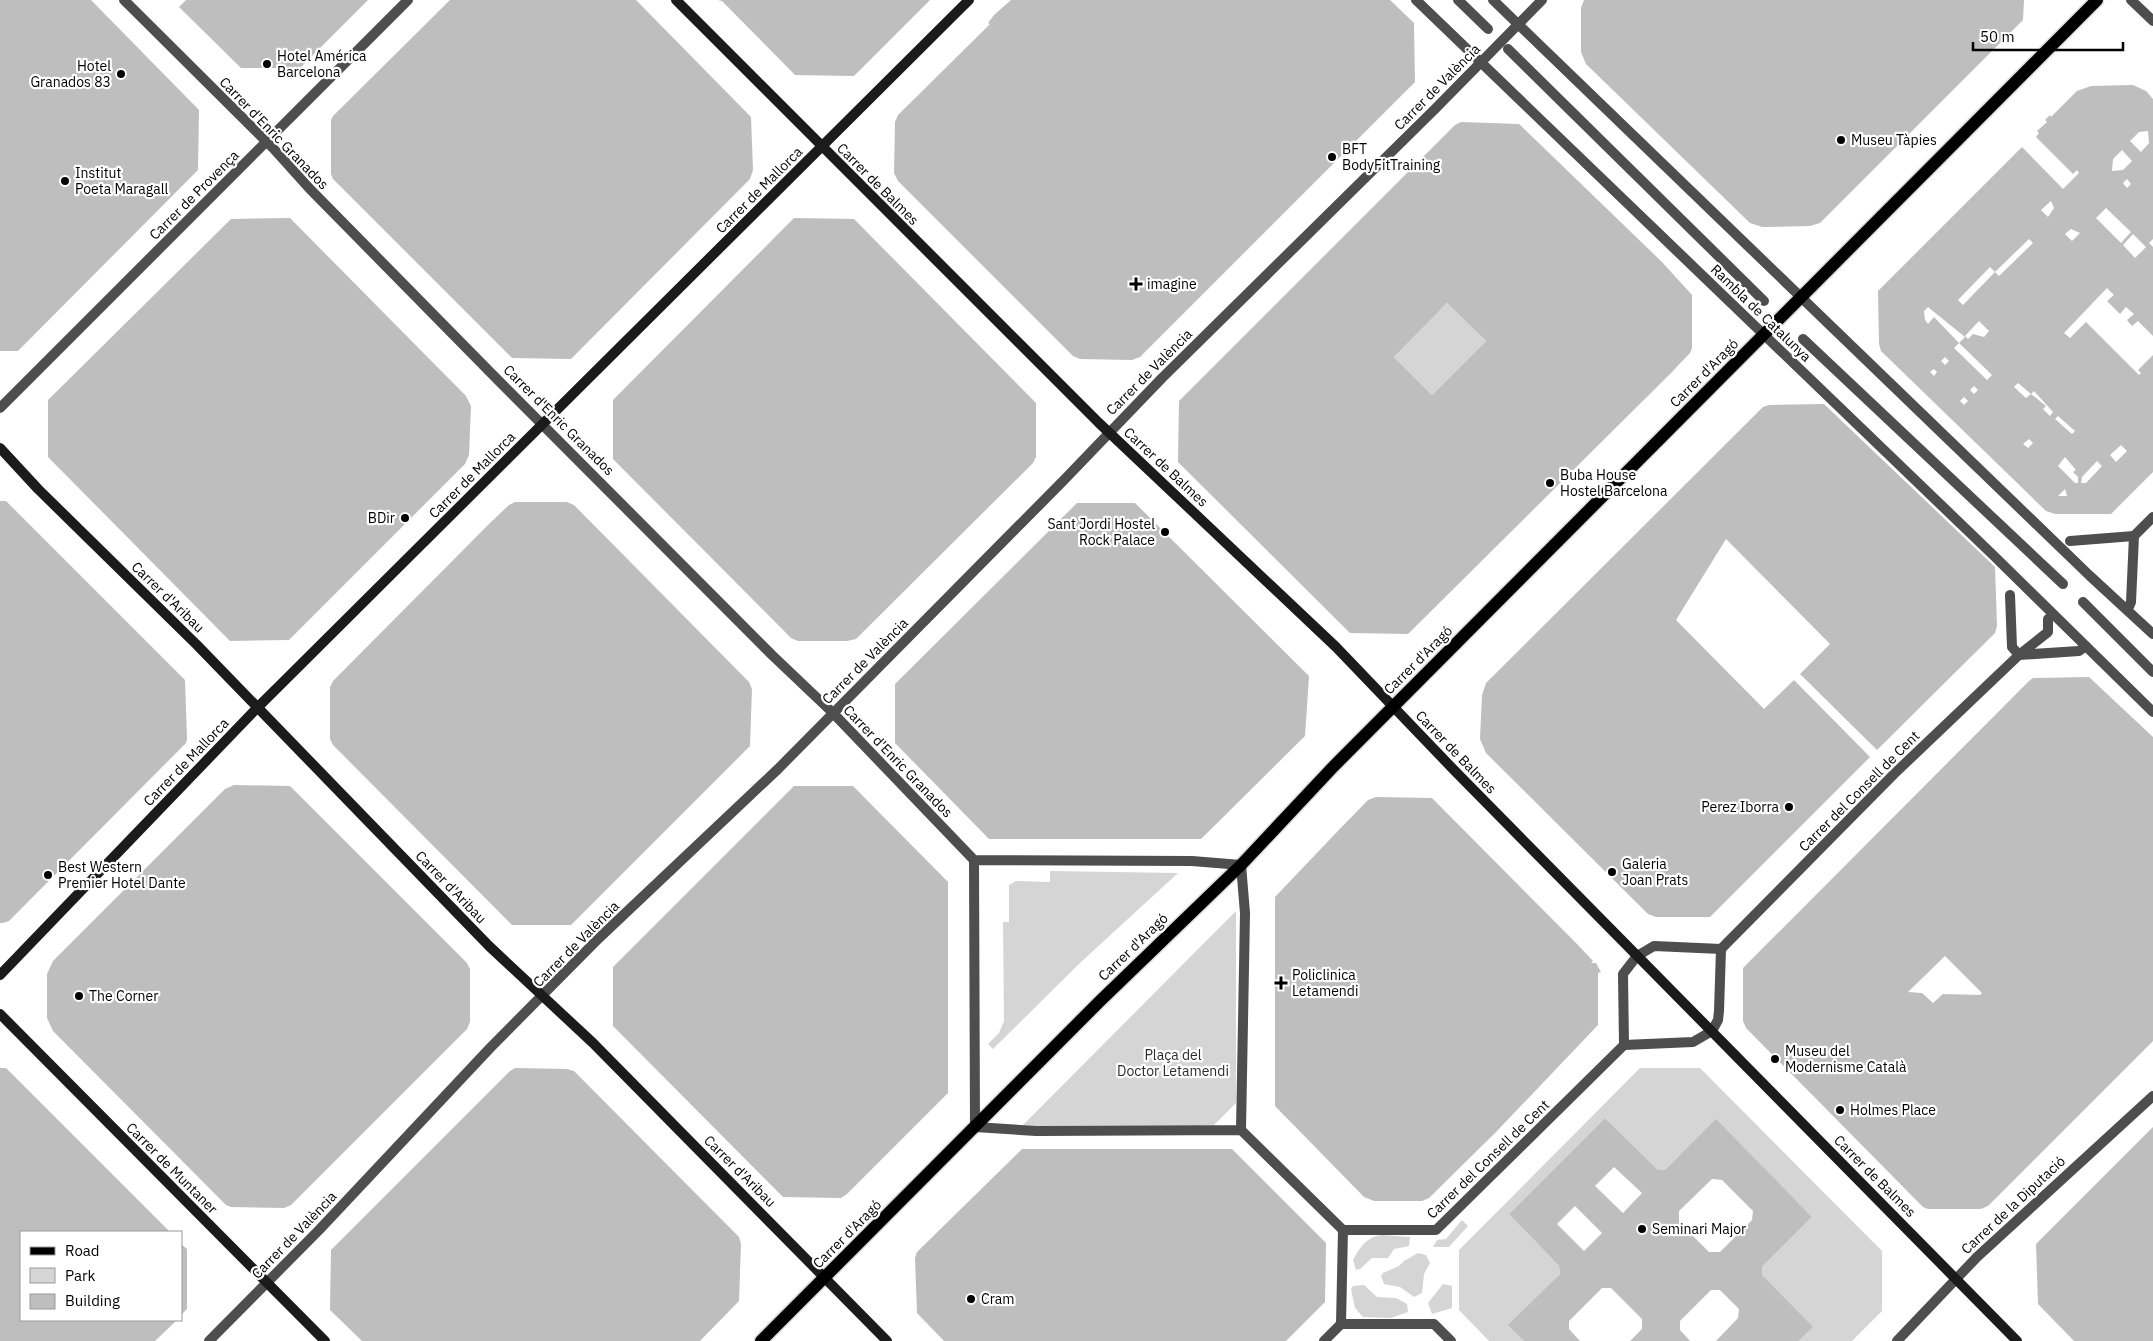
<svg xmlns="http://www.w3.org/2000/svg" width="2153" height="1341" font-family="'IBM Plex Sans',sans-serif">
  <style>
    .green { fill: #d5d5d5 }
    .building { fill: #bebebe; fill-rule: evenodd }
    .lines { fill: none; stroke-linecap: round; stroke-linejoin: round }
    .primary-casing { stroke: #dbdbdb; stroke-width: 15 }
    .pedestrian { stroke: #4e4e4e; stroke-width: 10 }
    .minor { stroke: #4e4e4e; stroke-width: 10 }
    .tertiary { stroke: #4e4e4e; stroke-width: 10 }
    .secondary { stroke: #1b1b1b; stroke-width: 10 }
    .primary { stroke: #000; stroke-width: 12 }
    .poi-dot { fill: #000; stroke: #fff; stroke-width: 2 }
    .labels { text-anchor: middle; stroke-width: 4.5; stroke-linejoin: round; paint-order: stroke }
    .poi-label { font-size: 14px; fill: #000; stroke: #fff; text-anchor: start }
    .street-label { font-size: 14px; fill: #000; stroke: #fff }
    .park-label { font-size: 14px; fill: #2c2c2c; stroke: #fff }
  </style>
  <rect width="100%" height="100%" fill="#fff"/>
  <path class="green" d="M 1447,303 L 1486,341 L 1432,395 L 1394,357 Z
    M 1050,871 L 1178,873 L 1081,962 L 993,1049 L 988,1044 L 999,1033 L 1004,1021 L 1003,922 L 1009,922 L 1009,885 L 1016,881 L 1050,882 Z
    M 1236,911 L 1236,1103 L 1214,1125 L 1022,1126 Z
    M 1640,1068 L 1700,1068 L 1882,1251 L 1882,1311 L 1852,1341 L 1798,1341 L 1762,1275 L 1762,1267 L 1812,1217 L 1716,1120 L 1665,1170 L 1657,1169 L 1605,1118 L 1509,1214 L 1559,1266 L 1560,1274 L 1509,1325 L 1524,1341 L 1489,1341 L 1459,1310 L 1459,1250 Z
    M 1462,1220 L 1468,1226 L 1449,1247 L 1433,1247 L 1437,1240 L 1446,1239 Z
    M 1383,1235 L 1410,1237 L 1409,1246 L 1394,1249 L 1388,1258 L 1372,1258 L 1360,1269 L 1356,1270 L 1353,1260 C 1360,1247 1367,1236 1383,1235 Z
    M 1418,1253 L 1426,1255 L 1430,1263 L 1424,1274 L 1422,1293 L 1414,1297 L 1400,1287 L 1384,1284 L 1381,1276 L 1383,1273 L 1399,1266 L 1404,1261 Z
    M 1443,1284 L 1452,1286 L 1452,1308 L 1432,1314 L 1428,1303 Z
    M 1364,1285 L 1377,1297 L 1396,1298 L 1407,1304 L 1408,1312 L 1391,1318 L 1363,1317 L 1355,1308 L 1351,1289 L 1353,1286 Z"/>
  <path class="building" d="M 0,0 L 91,0 L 199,110 L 198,170 L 18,351 L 0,351 Z
    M 186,0 L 368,0 L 300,68 L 241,68 L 179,7 Z
    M 450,0 L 636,0 L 751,117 L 753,170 L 750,179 L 571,359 L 512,358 L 333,179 L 331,174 L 331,120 L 333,116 Z
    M 718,0 L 930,0 L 854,76 L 795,75 L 722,1 Z
    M 1011,0 L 1390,0 L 1414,23 L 1415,82 L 1140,357 L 1132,360 L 1080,359 L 1073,356 L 898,181 L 894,173 L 895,122 L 898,115 L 980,34 L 990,24 L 988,23 L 994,15 Z
    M 1584,0 L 2024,0 L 2023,20 L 1820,223 L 1810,226 L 1762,227 L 1750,223 L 1586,64 L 1581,52 L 1581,8 Z
    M 2133,85 L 2146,91 L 2153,99 L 2153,239 L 2149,243 L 2153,247 L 2153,336 L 2138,321 L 2132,326 L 2127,320 L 2134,314 L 2126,307 L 2120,314 L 2107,301 L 2114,295 L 2107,288 L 2064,333 L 2070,338 L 2086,322 L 2139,375 L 2141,373 L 2138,370 L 2153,355 L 2153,472 L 2111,514 L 2055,514 L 2046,511 L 1881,351 L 1879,344 L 1878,291 L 2022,147 L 2063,189 L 2079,173 L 2077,170 L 2073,174 L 2036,137 L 2039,133 L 2037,131 L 2047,122 L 2045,120 L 2050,115 L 2051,117 L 2077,91 L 2091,86 ZM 2148,131 L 2149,143 L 2141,152 L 2130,141 L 2139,132 ZM 2122,150 L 2132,161 L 2123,170 L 2112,171 L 2113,159 ZM 2127,179 L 2131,184 L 2127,188 L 2123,183 ZM 2051,201 L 2054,208 L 2048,217 L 2041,210 ZM 2106,208 L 2131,232 L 2121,243 L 2096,218 ZM 2071,229 L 2080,233 L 2072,241 L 2065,234 ZM 2133,234 L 2146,247 L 2135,258 L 2123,245 ZM 2029,239 L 2033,243 L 1999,276 L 1995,272 L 1963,305 L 1958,300 L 1990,267 L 1995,272 ZM 1928,307 L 1965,337 L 1959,343 L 1992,375 L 1987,380 L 1954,348 L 1959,343 L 1934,317 L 1928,324 L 1925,320 L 1924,311 ZM 1979,321 L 1989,331 L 1984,337 L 1973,334 L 1968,339 L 1965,336 ZM 1945,357 L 1949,361 L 1945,365 L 1941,361 ZM 1934,369 L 1937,372 L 1934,376 L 1930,372 ZM 2018,383 L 2031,394 L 2034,391 L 2053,412 L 2050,416 L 2043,409 L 2046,406 L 2031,394 L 2026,398 L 2014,387 ZM 1974,386 L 1978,390 L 1974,394 L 1970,390 ZM 1964,397 L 1968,401 L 1964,405 L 1960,401 ZM 2058,416 L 2075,431 L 2072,434 L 2055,419 ZM 2029,439 L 2033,443 L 2028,448 L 2023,444 ZM 2121,445 L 2127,451 L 2116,462 L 2110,455 ZM 2065,457 L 2076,470 L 2073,472 L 2078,477 L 2078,483 L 2075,483 L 2058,466 ZM 2097,461 L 2102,466 L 2086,483 L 2081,483 L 2082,477 ZM 2065,489 L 2067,496 L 2058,496 Z
    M 1461,122 L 1519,124 L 1662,262 L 1692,295 L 1692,348 L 1690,353 L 1670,374 L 1408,634 L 1350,633 L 1178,462 L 1179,401 L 1455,125 ZM 1447,303 L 1486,341 L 1432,395 L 1394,357 Z
    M 290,218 L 466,396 L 471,406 L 469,455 L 465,464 L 289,640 L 230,641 L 48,457 L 48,400 L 231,219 Z
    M 794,218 L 854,219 L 1036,403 L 1036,457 L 1033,463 L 856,639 L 847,641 L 798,641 L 791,638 L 613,459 L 613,400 Z
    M 1824,404 L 1995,567 L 1997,626 L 1995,633 L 1877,750 L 1800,674 L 1830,644 L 1726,539 L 1676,620 L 1764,709 L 1794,680 L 1870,757 L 1710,917 L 1656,917 L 1648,914 L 1486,753 L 1480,739 L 1482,695 L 1486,683 L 1763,407 L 1769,405 Z
    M 0,501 L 6,501 L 185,680 L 187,739 L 186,743 L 9,921 L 3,923 L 0,923 Z
    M 515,502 L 567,502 L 574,505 L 749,682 L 752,689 L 750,746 L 571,925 L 512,925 L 333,745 L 330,739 L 330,687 L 333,681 L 490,523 L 509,505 Z
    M 1077,503 L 1135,503 L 1309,676 L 1305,736 L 1201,839 L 989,839 L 895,743 L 895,684 Z
    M 2089,677 L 2153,737 L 2153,1041 L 1988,1206 L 1981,1209 L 1928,1209 L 1923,1207 L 1746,1028 L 1743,1021 L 1743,968 L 2029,681 L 2033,678 ZM 1945,956 L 1982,993 L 1980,995 L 1943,994 L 1933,1003 L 1922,993 L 1908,992 Z
    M 234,785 L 290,786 L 467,963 L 470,969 L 470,1022 L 467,1029 L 291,1205 L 284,1208 L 231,1207 L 226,1205 L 53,1031 L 47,1018 L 47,974 L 53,961 L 225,789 Z
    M 794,786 L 853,786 L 948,882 L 948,1093 L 847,1194 L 841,1198 L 783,1197 L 613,1026 L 613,967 Z
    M 1376,797 L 1432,798 L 1577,944 L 1593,961 L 1591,963 L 1596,963 L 1601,972 L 1598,973 L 1598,1025 L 1496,1132 L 1429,1198 L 1422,1201 L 1374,1201 L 1364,1197 L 1275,1106 L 1275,897 L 1334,835 L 1368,800 Z
    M 0,1068 L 6,1068 L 170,1232 L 21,1232 L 21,1320 L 177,1320 L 155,1341 L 0,1341 Z
    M 515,1068 L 567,1069 L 574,1071 L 739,1237 L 741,1244 L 739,1301 L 700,1341 L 362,1341 L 330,1310 L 331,1250 L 510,1071 Z
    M 1605,1118 L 1657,1169 L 1665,1170 L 1716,1119 L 1812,1217 L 1762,1267 L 1762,1275 L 1813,1327 L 1798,1341 L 1716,1341 L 1738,1318 L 1739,1309 L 1720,1290 L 1711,1290 L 1680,1321 L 1680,1330 L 1690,1341 L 1630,1341 L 1642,1329 L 1642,1319 L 1611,1288 L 1602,1288 L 1569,1321 L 1569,1329 L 1580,1341 L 1524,1341 L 1508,1325 L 1560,1274 L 1559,1266 L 1509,1214 ZM 1614,1167 L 1642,1193 L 1623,1213 L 1595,1186 ZM 1712,1179 L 1722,1180 L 1753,1211 L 1752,1220 L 1720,1252 L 1709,1252 L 1679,1222 L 1679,1211 ZM 1575,1206 L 1602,1233 L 1584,1251 L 1557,1224 Z
    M 2153,1127 L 2153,1341 L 2074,1341 L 2038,1304 L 2036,1244 Z
    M 1022,1149 L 1232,1149 L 1326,1243 L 1325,1302 L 1286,1341 L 944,1341 L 917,1313 L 915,1258 L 917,1252 Z
    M 181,1244 L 187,1249 L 187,1309 L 181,1315 Z"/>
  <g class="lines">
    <defs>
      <path id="primary" d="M 761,1341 L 1100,1001 L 1241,865 L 1334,766 L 2097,0"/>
    </defs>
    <use href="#primary" class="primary-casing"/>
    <path class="pedestrian" d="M 1458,0 L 1488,29
      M 1508,49 L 1764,301
      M 1803,339 L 2063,584
      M 2070,541 L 2134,536
      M 2010,595 L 2012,647 L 2019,655 L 2048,632 L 2048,619
      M 2083,602 L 2153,672
      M 1712,1031 L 1718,1020 L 1719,1011 L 1721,949
      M 1624,1045 L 1623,974 L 1637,956
      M 1341,1324 L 1434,1324 L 1451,1341"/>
    <path class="minor" d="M 124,0 L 273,148 L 309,188 L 490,372 L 772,655 L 833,713 L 974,860
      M 1416,0 L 1992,554 L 2153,712
      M 1493,0 L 2090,576 L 2153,634
      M 2131,0 L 2153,21
      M 0,408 L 408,0
      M 2128,609 L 2131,602 L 2134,536 L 2153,517
      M 974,860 L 975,1127 L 1036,1131 L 1241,1130
      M 974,860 L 1192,861 L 1241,865 L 1245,913 L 1241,1130
      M 1637,956 L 1654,946 L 1721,949 L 1894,774 L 2019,655 L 2079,651 L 2086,646
      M 1241,1130 L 1343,1230
      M 1343,1230 L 1436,1230 L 1624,1045 L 1693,1042 L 1712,1031
      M 1324,1341 L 1341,1324 L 1343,1230
      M 1897,1341 L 1977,1257 L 2153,1096"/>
    <path class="tertiary" d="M 209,1341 L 319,1230 L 491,1047 L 598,939 L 778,769 L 1064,480 L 1162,378 L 1435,109 L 1542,0"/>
    <path class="secondary" d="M 676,0 L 1099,423 L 1336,647 L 1453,769 L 2017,1341
      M 0,448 L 38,489 L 197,645 L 489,946 L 593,1043 L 887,1341
      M 0,975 L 258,707 L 969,0
      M 0,1014 L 325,1341"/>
    <use href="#primary" class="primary"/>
  </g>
  <g class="poi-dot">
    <circle cx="267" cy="64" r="5"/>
    <circle cx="121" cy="74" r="5"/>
    <circle cx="1841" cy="140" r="5"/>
    <circle cx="1332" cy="157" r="5"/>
    <circle cx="65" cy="181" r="5"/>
    <path d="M1133.5 276.5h5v5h5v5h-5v5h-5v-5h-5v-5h5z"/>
    <circle cx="1550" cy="483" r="5"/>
    <circle cx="405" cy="518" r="5"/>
    <circle cx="1165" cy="532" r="5"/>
    <circle cx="1789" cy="807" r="5"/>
    <circle cx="1612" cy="872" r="5"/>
    <circle cx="48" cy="875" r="5"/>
    <path d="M1278.5 975.5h5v5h5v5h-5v5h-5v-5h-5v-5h5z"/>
    <circle cx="79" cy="996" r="5"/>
    <circle cx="1775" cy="1059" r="5"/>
    <circle cx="1840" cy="1110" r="5"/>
    <circle cx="1642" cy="1229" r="5"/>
    <circle cx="971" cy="1299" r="5"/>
  </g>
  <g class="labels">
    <g class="poi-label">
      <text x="277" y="61">Hotel América<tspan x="277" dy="16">Barcelona</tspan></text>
      <text x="111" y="71" text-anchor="end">Hotel<tspan x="111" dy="16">Granados 83</tspan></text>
      <text x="1851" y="145">Museu Tàpies</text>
      <text x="1342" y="154">BFT<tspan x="1342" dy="16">BodyFitTraining</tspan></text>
      <text x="75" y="178">Institut<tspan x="75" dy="16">Poeta Maragall</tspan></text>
      <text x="1147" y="289">imagine</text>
      <text x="1560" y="480">Buba House<tspan x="1560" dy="16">Hostel Barcelona</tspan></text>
      <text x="395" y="523" text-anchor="end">BDir</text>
      <text x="1155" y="529" text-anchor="end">Sant Jordi Hostel<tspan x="1155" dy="16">Rock Palace</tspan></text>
      <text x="1779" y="812" text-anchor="end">Perez Iborra</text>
      <text x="1622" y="869">Galeria<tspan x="1622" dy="16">Joan Prats</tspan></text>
      <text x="58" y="872">Best Western<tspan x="58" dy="16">Premier Hotel Dante</tspan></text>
      <text x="1292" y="980">Policlinica<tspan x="1292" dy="16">Letamendi</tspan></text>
      <text x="89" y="1001">The Corner</text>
      <text x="1785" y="1056">Museu del<tspan x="1785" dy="16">Modernisme Català</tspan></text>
      <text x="1850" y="1115">Holmes Place</text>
      <text x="1652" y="1234">Seminari Major</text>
      <text x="981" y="1304">Cram</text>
    </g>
    <g class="street-label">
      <text transform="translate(1437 87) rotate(-45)" y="5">Carrer de València</text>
      <text transform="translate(274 133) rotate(46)" y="5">Carrer d'Enric Granados</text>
      <text transform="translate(878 184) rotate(45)" y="5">Carrer de Balmes</text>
      <text transform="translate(759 190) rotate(-45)" y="5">Carrer de Mallorca</text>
      <text transform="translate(194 195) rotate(-45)" y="5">Carrer de Provença</text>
      <text transform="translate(1761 313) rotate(44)" y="5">Rambla de Catalunya</text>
      <text transform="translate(1149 372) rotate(-45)" y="5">Carrer de València</text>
      <text transform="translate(1704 373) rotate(-45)" y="5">Carrer d'Aragó</text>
      <text transform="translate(559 420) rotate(45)" y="5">Carrer d'Enric Granados</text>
      <text transform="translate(1166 467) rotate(43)" y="5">Carrer de Balmes</text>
      <text transform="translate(472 475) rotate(-45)" y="5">Carrer de Mallorca</text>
      <text transform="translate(168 597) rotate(44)" y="5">Carrer d'Aribau</text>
      <text transform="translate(1418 660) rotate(-45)" y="5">Carrer d'Aragó</text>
      <text transform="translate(865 661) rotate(-45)" y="5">Carrer de València</text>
      <text transform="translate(1456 752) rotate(46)" y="5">Carrer de Balmes</text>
      <text transform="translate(898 761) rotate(46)" y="5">Carrer d'Enric Granados</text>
      <text transform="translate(186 762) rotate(-46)" y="5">Carrer de Mallorca</text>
      <text transform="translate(1859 791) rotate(-45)" y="5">Carrer del Consell de Cent</text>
      <text transform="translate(451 887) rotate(46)" y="5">Carrer d'Aribau</text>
      <text transform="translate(576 944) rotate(-45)" y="5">Carrer de València</text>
      <text transform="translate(1133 947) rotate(-44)" y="5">Carrer d'Aragó</text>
      <text transform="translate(1488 1159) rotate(-44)" y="5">Carrer del Consell de Cent</text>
      <text transform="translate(172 1168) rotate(45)" y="5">Carrer de Muntaner</text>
      <text transform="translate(740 1171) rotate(45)" y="5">Carrer d'Aribau</text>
      <text transform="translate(1875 1176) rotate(45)" y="5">Carrer de Balmes</text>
      <text transform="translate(2013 1205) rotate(-43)" y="5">Carrer de la Diputació</text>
      <text transform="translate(847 1234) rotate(-45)" y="5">Carrer d'Aragó</text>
      <text transform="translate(294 1235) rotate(-46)" y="5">Carrer de València</text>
    </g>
    <g class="park-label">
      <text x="1173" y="1060">Plaça del<tspan x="1173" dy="16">Doctor Letamendi</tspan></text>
    </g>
  </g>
  <rect x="20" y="1231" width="162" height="90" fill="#ffffff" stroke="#999999"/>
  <rect x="30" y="1247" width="25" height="8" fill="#000000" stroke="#999999"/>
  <text x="65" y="1256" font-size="15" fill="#000000">Road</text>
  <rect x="30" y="1268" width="25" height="15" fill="#d5d5d5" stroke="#999999"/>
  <text x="65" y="1281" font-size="15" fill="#000000">Park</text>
  <rect x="30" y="1294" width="25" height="15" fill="#bebebe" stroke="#999999"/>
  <text x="65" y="1306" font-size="15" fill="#000000">Building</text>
  <path d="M1973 42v8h150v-8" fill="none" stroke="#000000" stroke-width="2.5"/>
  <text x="1980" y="42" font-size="15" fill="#000000" stroke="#ffffff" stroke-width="4" paint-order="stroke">50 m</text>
</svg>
